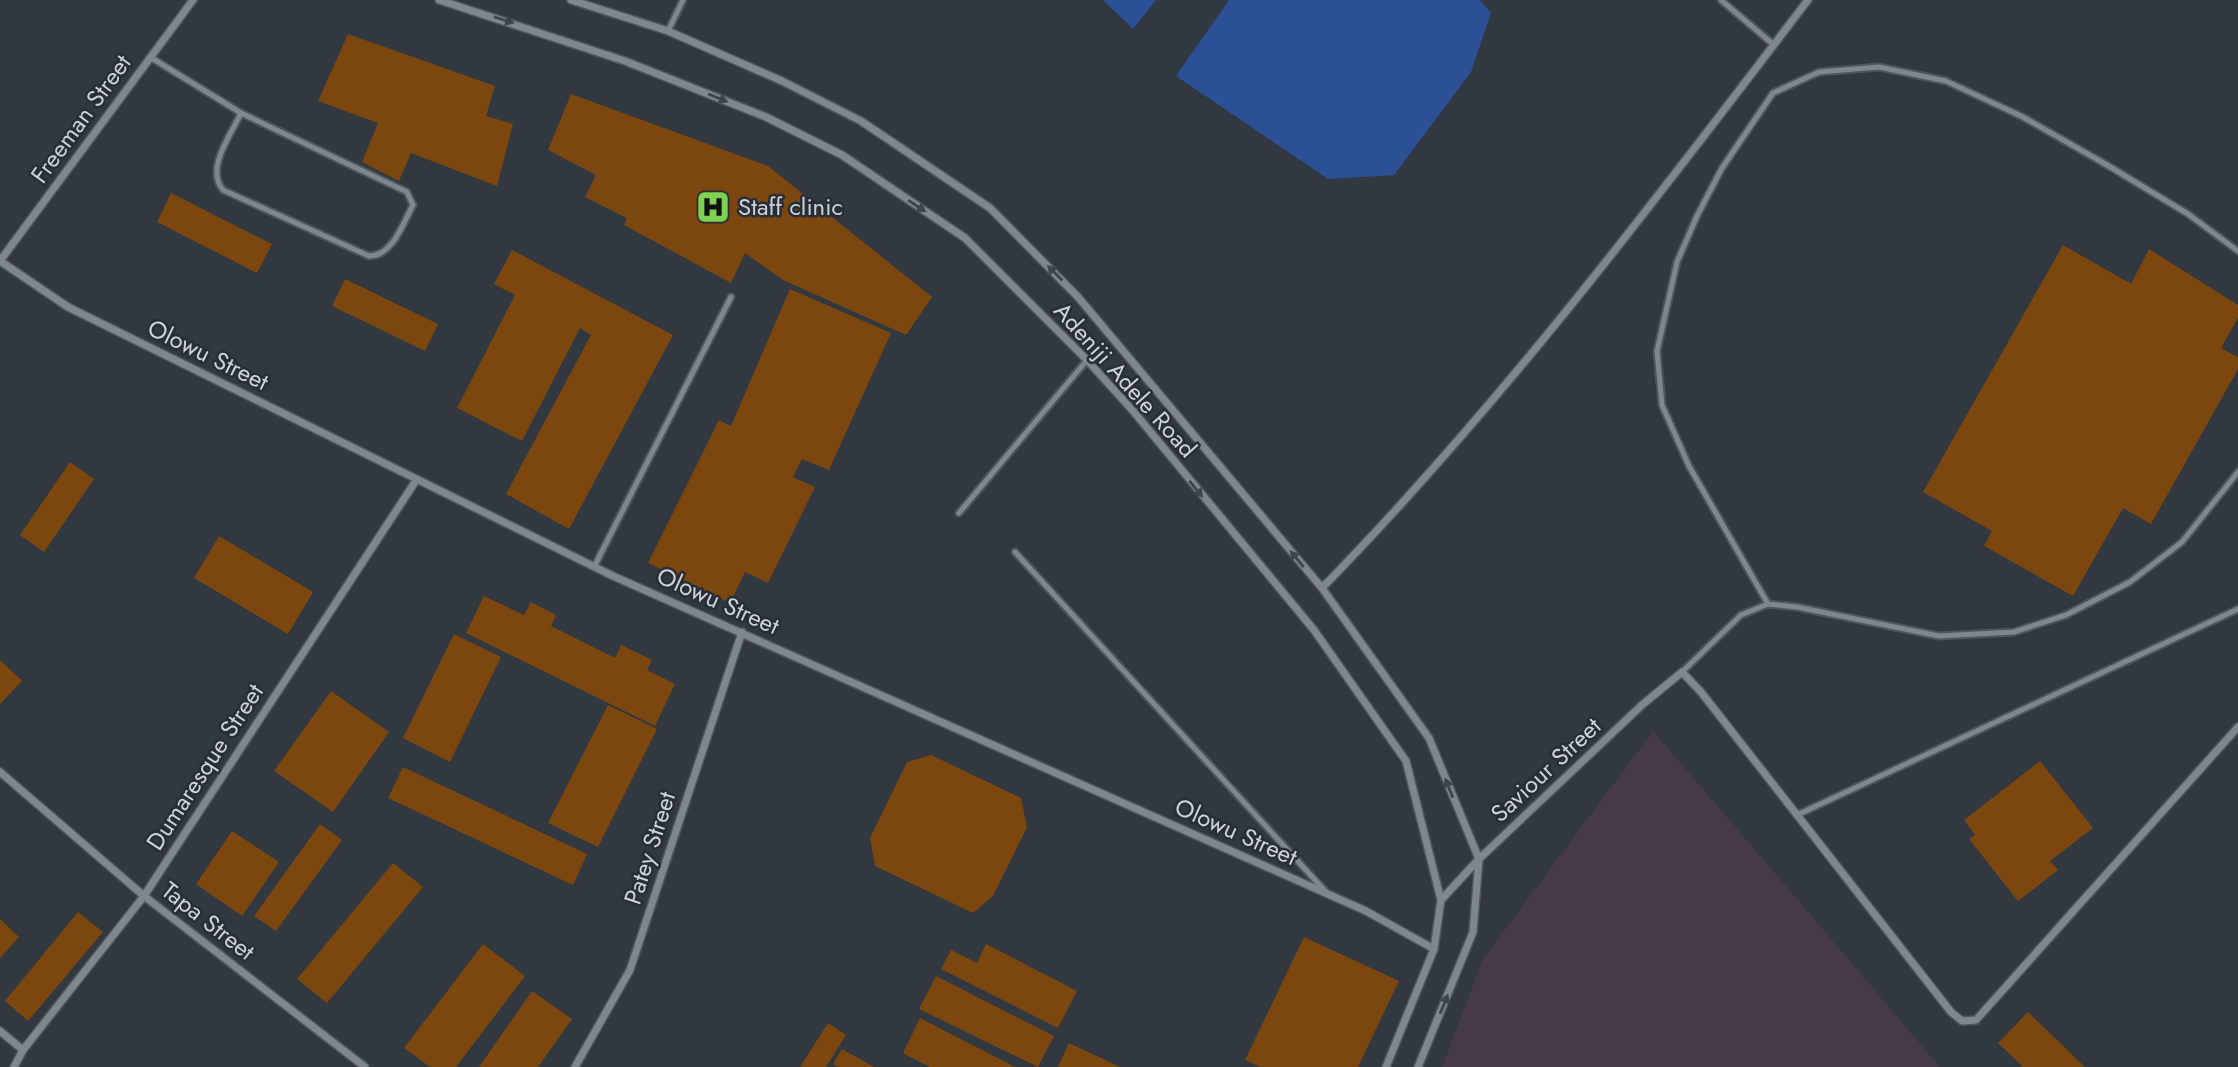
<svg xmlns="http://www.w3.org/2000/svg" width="2238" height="1067" font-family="Jost,sans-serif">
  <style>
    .commercial { fill: #473a48 }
    .water { fill: #2c5095 }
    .building { fill: #7b470e }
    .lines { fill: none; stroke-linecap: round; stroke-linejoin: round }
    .service-casing { stroke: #50555b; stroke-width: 9 }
    .minor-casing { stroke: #50555b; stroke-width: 10 }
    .service { stroke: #7e868e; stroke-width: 5 }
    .minor { stroke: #7e868e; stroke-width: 7 }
    .oneway { fill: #3d444b }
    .labels { text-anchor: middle; stroke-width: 5; stroke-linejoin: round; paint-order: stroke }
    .street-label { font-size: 24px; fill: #cfd3d8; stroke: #272e35 }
    .poi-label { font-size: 24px; fill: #cfd3d8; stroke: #272e35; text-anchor: start }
  </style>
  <rect width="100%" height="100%" fill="#31383f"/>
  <path class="commercial" d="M 1653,731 L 1740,832 L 1940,1067 L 1442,1067 L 1483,959 Z"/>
  <path class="water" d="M 1103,0 L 1156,0 L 1133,29 Z
    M 1229,0 L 1480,0 L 1491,13 L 1471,72 L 1394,175 L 1328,179 L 1176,76 Z"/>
  <path class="building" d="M 348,34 L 495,86 L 486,116 L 513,124 L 497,186 L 411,153 L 399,181 L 362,162 L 378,123 L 318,101 Z
    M 571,94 L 768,166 L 932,297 L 906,335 L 783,280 L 745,253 L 731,283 L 624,225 L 627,218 L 585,197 L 596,175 L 548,150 Z
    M 171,193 L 272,244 L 257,273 L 157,222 Z
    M 2063,245 L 2131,284 L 2149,249 L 2238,305 L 2238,318 L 2221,348 L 2238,357 L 2238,369 L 2151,524 L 2123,508 L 2073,596 L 1984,546 L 1992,531 L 1923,492 Z
    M 512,250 L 673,335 L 569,529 L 506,494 L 591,335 L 580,328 L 522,441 L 457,408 L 515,295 L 494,284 Z
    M 345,279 L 438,324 L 425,351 L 332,306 Z
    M 790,289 L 891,333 L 829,470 L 802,459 L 793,477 L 815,487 L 768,583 L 745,572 L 730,603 L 648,563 L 719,420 L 731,426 Z
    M 70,462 L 94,479 L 44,552 L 20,535 Z
    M 219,536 L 313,592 L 288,634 L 194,578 Z
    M 484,596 L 524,615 L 531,602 L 556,615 L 551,626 L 615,658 L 621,645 L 652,660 L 647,670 L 675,684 L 655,726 L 466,633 Z
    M 454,634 L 501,657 L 450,762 L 403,738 Z
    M 0,660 L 22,681 L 0,704 Z
    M 331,691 L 389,732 L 333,812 L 274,771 Z
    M 608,705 L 657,729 L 598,847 L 548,823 Z
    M 931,755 L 1021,798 L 1027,827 L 993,896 L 973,913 L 875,866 L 870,838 L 907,762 Z
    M 2040,761 L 2093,828 L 2050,861 L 2058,870 L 2018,901 L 1969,839 L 1975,835 L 1964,820 Z
    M 403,767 L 587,854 L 573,885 L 388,798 Z
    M 320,824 L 342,840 L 276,931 L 254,916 Z
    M 232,831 L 279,862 L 242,916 L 196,884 Z
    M 393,863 L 423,887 L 327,1003 L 297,979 Z
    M 78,912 L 103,932 L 28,1021 L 5,1001 Z
    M 0,919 L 19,937 L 0,958 Z
    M 1304,937 L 1399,981 L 1358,1067 L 1260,1067 L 1245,1060 Z
    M 483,944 L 525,976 L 456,1067 L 430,1067 L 404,1048 Z
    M 986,944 L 1077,991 L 1058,1028 L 941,969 L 951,950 L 977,963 Z
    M 936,976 L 1054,1036 L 1038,1067 L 919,1009 Z
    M 532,991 L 572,1019 L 538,1067 L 479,1067 Z
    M 2028,1012 L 2085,1067 L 2023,1067 L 1998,1043 Z
    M 920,1018 L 1015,1067 L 930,1067 L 903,1053 Z
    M 828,1023 L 846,1035 L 826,1067 L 800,1067 Z
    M 1069,1043 L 1120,1067 L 1058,1067 Z
    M 842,1049 L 874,1067 L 839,1067 L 833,1064 Z"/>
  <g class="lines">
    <defs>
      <path id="service" d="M 1721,0 L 1774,45
        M 668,31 L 683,0
        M 150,57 L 241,113 L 407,192 L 413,205 C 403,223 393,256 369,256 L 223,190 C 205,168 231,135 241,113
        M 959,513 L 1087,360
        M 1015,552 L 1327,893
        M 594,567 L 731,297
        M 1768,604 L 1689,466 L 1662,405 L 1657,351 L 1677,262 L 1697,216 L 1722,168 L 1773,93 L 1819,72 L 1879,67 L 1946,81 L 2023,117 L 2107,165 L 2188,214 L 2238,251
        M 1682,672 L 1741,615 L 1768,604 L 1797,607 L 1939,636 L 2014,632 L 2066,615 L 2130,582 L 2182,542 L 2238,472
        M 1797,815 L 2238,609"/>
      <path id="minor" d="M 193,0 L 0,261 L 68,307 L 613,576 L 1366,911 L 1434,949
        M 439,0 L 625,61 L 766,117 L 842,155 L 965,238 L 1087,360 L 1134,412 L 1314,630 L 1406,761 L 1441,900 L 1434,949 L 1386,1067
        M 571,0 L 668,31 L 782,81 L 861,121 L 990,208 L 1078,297 L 1322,588 L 1429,738 L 1479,859 L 1473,932 L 1418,1067
        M 1322,588 C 1500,406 1654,202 1808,0
        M 0,772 L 144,896 L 365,1067
        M 1441,900 L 1479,859 L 1642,705 L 1682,672 L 1701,692 L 1951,1012 L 1962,1021 L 1976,1020 L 2238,727
        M 0,1031 L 23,1050
        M 14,1067 L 23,1050 L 144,896 L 417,479
        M 575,1067 L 630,970 L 742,632"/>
    </defs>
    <use href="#service" class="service-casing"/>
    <use href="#minor" class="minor-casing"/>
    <use href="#service" class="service"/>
    <use href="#minor" class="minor"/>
  </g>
  <defs><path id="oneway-solid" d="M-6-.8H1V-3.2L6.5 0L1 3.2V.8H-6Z" transform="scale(1.75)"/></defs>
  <g class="oneway">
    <use href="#oneway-solid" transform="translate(504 20) rotate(17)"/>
    <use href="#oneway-solid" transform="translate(718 98) rotate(22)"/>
    <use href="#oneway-solid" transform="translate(917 206) rotate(34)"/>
    <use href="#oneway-solid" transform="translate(1055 273) rotate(-135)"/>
    <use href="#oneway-solid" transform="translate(1196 489) rotate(51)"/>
    <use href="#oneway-solid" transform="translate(1297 559) rotate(-130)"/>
    <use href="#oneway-solid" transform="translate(1449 788) rotate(-112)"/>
    <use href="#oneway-solid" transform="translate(1444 1004) rotate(-68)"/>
  </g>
  <defs>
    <symbol id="hospital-square" viewBox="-11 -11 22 22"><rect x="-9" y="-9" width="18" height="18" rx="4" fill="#7ed153" stroke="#272e35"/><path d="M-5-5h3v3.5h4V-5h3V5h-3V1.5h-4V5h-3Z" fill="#111"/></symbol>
  </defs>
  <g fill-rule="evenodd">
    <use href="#hospital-square" x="694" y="188" width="38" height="38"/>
  </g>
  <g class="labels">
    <g class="street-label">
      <text transform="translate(81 119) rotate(-54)" y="8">Freeman Street</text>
      <text transform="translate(208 355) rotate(26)" y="8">Olowu Street</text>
      <text transform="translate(1125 380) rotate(48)" y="8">Adeniji Adele Road</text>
      <text transform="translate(718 601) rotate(24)" y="8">Olowu Street</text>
      <text transform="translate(205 767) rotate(-57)" y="8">Dumaresque Street</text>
      <text transform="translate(1546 770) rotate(-43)" y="8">Saviour Street</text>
      <text transform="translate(1236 832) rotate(24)" y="8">Olowu Street</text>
      <text transform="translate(650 848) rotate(-72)" y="8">Patey Street</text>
      <text transform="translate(208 921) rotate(38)" y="8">Tapa Street</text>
    </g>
    <g class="poi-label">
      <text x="738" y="215">Staff clinic</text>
    </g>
  </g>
</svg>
